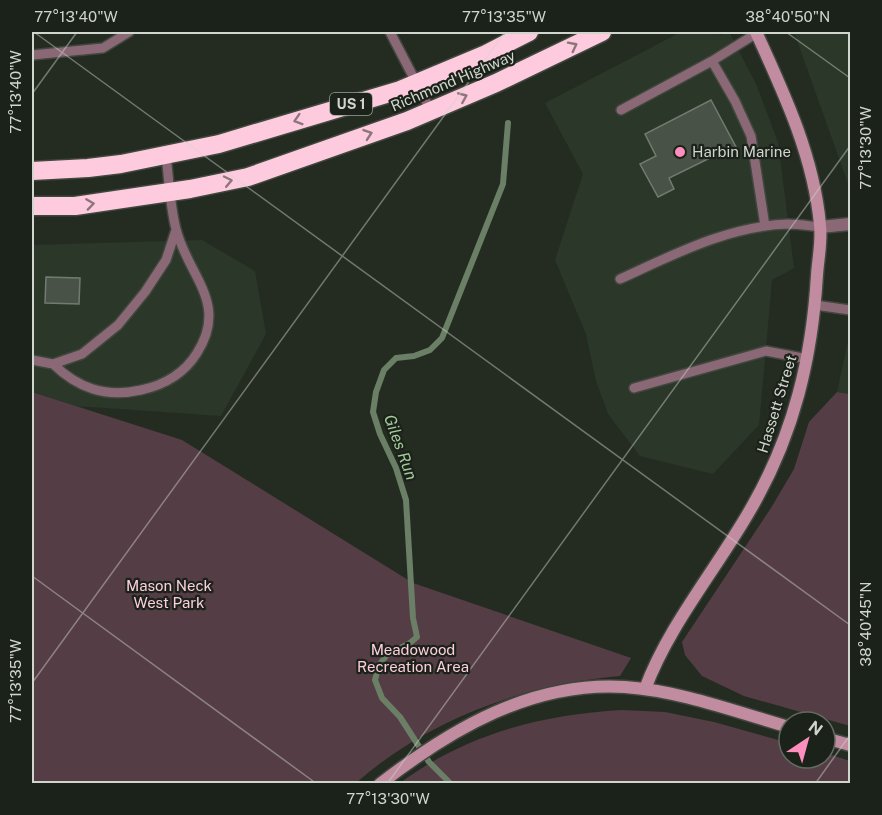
<svg xmlns="http://www.w3.org/2000/svg" width="882" height="815" font-family="'Public Sans',sans-serif">
  <style>
    .built { fill: #2b3728 }
    .green { fill: #553d46 }
    .lines { fill: none; stroke-linecap: round; stroke-linejoin: round }
    .stream { stroke: #6a7f65; stroke-width: 6 }
    .building { fill: #495247; stroke: #727b6f; stroke-width: 1.5 }
    .lane-casing { stroke: #40473e; stroke-width: 12 }
    .street-casing { stroke: #40473e; stroke-width: 15 }
    .secondary-casing { stroke: #40473e; stroke-width: 15 }
    .highway-casing { stroke: #40473e; stroke-width: 21 }
    .lane { stroke: #8a6875; stroke-width: 9 }
    .street { stroke: #8a6875; stroke-width: 12 }
    .secondary { stroke: #c18ba0; stroke-width: 12 }
    .highway { stroke: #fecbde; stroke-width: 18 }
    .oneway { stroke: #8c767c }
    .ticks { fill: none; stroke: #d0d5ce; stroke-width: 1.5; stroke-opacity: 0.45 }
    .poi-dot { fill: #fe8ebd; stroke: #1b2219; stroke-width: 2 }
    .labels { text-anchor: middle; stroke-width: 4.5; stroke-linejoin: round; paint-order: stroke }
    .shield { fill: #1b2219; stroke: #9a9f98; stroke-width: 1.5 }
    .shield-label { font-size: 14px; font-weight: bold; fill: #d0d5ce }
    .street-label { font-size: 15px; fill: #d0d5ce; stroke: #1b2219 }
    .poi-label { font-size: 15px; fill: #d0d5ce; stroke: #1b2219; text-anchor: start }
    .park-label { font-size: 15px; fill: #fecddf; stroke: #1b2219 }
    .water-label { font-size: 16px; font-style: italic; fill: #a5ca9c; stroke: #1b2219 }
    .neatline { fill: none; stroke: #d0d5ce; stroke-width: 2 }
    .ticks-label { font-size: 15px; text-anchor: middle; fill: #d0d5ce }
  </style>
  <rect width="100%" height="100%" fill="#242c22"/>
  <path class="built" d="M 681,32 L 716,32 L 720,35 L 729,32 L 756,84 L 778,142 L 794,268 L 772,280 L 759,425 L 713,474 L 640,456 L 608,414 L 596,381 L 586,334 L 555,260 L 583,174 L 545,103 Z
    M 794,32 L 850,32 L 850,189 Z
    M 202,240 L 255,271 L 266,334 L 221,416 L 76,406 L 32,392 L 32,245 Z
    M 850,332 L 850,394 L 837,392 Z"/>
  <path class="green" d="M 32,392 L 182,440 L 413,583 L 631,658 L 620,676 C 525,684 428,719 356,783 L 32,783 Z
    M 837,392 L 850,394 L 850,726 L 744,696 L 702,676 L 685,655 L 682,642 L 771,508 L 794,469 L 809,422 Z
    M 622,710 L 665,712 L 714,722 L 789,743 L 789,758 L 825,758 L 825,753 L 850,761 L 850,783 L 400,783 C 467,734 539,715 622,710 Z"/>
  <g class="lines">
    <path class="stream" d="M 451,784 L 429,762 L 400,717 L 382,698 L 375,680 L 379,665 L 387,655 L 410,643 L 417,637 L 413,618 L 406,500 L 396,468 L 380,434 L 373,412 L 376,392 L 384,370 L 396,358 L 414,356 L 430,350 L 442,338 L 503,184 L 508,123"/>
  </g>
  <path class="building" d="M 711,100 L 736,147 L 717,157 L 716,155 L 669,178 L 674,189 L 658,197 L 640,164 L 656,156 L 645,134 Z
    M 46,277 L 80,278 L 79,304 L 45,303 Z"/>
  <g class="lines">
    <defs>
      <path id="lane" d="M 390,32 L 431,111
        M 32,55 L 103,48 L 129,32
        M 712,61 L 735,101 L 751,136 L 765,226
        M 621,110 L 712,61 L 757,33
        M 620,279 C 673,255 728,226 788,224 C 799,224 810,226 820,227
        M 815,305 L 850,310
        M 32,360 L 53,364 L 82,354 L 118,325 L 145,292 L 166,260 L 176,230
        M 53,364 C 78,388 105,398 141,390 C 164,385 184,374 197,353 C 229,303 188,276 176,229 C 170,206 169,180 166,156
        M 634,388 L 766,351 L 808,359"/>
      <path id="street" d="M 820,227 L 850,224"/>
      <path id="secondary" d="M 645,689 C 669,624 719,566 753,505 C 794,433 812,358 817,275 C 818,259 822,241 820,225 C 814,157 784,93 756,32
        M 825,738 L 850,745
        M 380,784 C 451,729 532,681 625,687 C 681,691 736,712 789,727"/>
      <path id="highway" d="M 32,171 L 88,168 L 121,164 L 219,144 L 400,90 L 486,54 L 529,32
        M 32,206 L 75,206 L 190,189 L 248,177 L 407,121 L 496,83 L 602,32"/>
    </defs>
    <use href="#lane" class="lane-casing"/>
    <use href="#street" class="street-casing"/>
    <use href="#secondary" class="secondary-casing"/>
    <use href="#highway" class="highway-casing"/>
    <use href="#lane" class="lane"/>
    <use href="#street" class="street"/>
    <use href="#secondary" class="secondary"/>
    <use href="#highway" class="highway"/>
  </g>
  <defs><path id="oneway-chevron" d="M-2-3.5L2.5 0L-2 3.5" fill="none" stroke-width="1.6" stroke-linecap="round" stroke-linejoin="round" transform="scale(1.5)"/></defs>
  <g class="oneway">
    <use href="#oneway-chevron" transform="translate(573 46) rotate(-27)"/>
    <use href="#oneway-chevron" transform="translate(463 97) rotate(-23)"/>
    <use href="#oneway-chevron" transform="translate(298 120) rotate(163)"/>
    <use href="#oneway-chevron" transform="translate(368 134) rotate(-19)"/>
    <use href="#oneway-chevron" transform="translate(228 181) rotate(-12)"/>
    <use href="#oneway-chevron" transform="translate(90 204) rotate(-8)"/>
  </g>
  <path class="ticks" d="M 34,32 L 850,625M 786,32 L 850,78M 32,94 L 77,32M 32,576 L 317,784M 32,683 L 505,32M 387,784 L 850,146M 815,784 L 850,735"/>
  <circle class="poi-dot" cx="680" cy="152" r="6"/>
  <g class="labels">
    <rect class="shield" x="330" y="93" width="42" height="22" rx="4.5"/>
    <g class="shield-label">
      <text x="351" y="109">US 1</text>
    </g>
    <g class="street-label">
      <text transform="translate(453 81) rotate(-23)" y="5">Richmond Highway</text>
      <text transform="translate(777 404) rotate(-73)" y="5">Hassett Street</text>
    </g>
    <g class="poi-label">
      <text x="692" y="157">Harbin Marine</text>
    </g>
    <g class="park-label">
      <text x="169" y="591">Mason Neck<tspan x="169" dy="17">West Park</tspan></text>
      <text x="413" y="655">Meadowood<tspan x="413" dy="17">Recreation Area</tspan></text>
    </g>
    <g class="water-label">
      <text transform="translate(401 447) rotate(70)" y="6">Giles Run</text>
    </g>
  </g>
  <rect width="882" height="815" fill="none" stroke="#1b2219" stroke-width="66"/>
  <g transform="translate(807 740) rotate(36)"><circle r="28" fill="#1b2219" stroke="#636a61" stroke-width="1.5"/>
  <path d="M0-4.5L10 22L0 15L-10 22Z" fill="#fe8ebd"/>
  <text y="-9" font-size="16" font-weight="bold" text-anchor="middle" fill="#d0d5ce">N</text>
  </g>
  <rect x="33" y="33" width="816" height="749" class="neatline"/>
  <g class="ticks-label">
    <text x="76" y="22">77°13'40"W</text>
    <text x="504" y="22">77°13'35"W</text>
    <text x="788" y="22">38°40'50"N</text>
    <text transform="translate(16 92) rotate(-90)" y="5">77°13'40"W</text>
    <text transform="translate(866 148) rotate(-90)" y="5">77°13'30"W</text>
    <text transform="translate(866 624) rotate(-90)" y="5">38°40'45"N</text>
    <text transform="translate(16 681) rotate(-90)" y="5">77°13'35"W</text>
    <text x="388" y="804">77°13'30"W</text>
  </g>
</svg>
